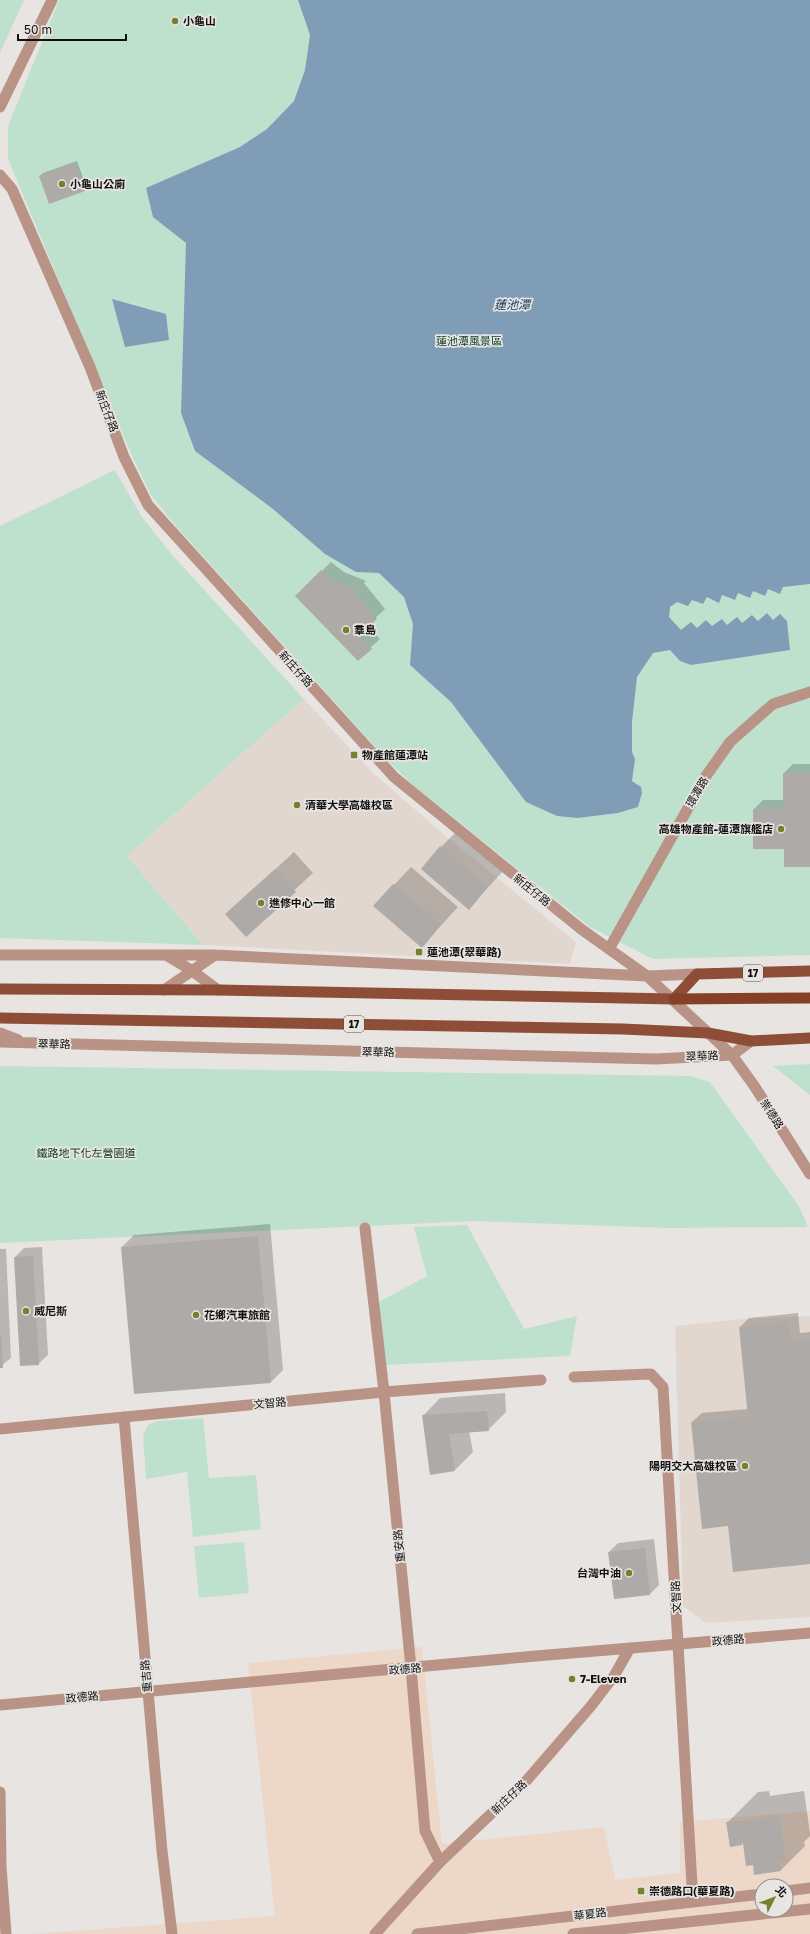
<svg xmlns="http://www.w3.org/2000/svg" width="810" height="1934" font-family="'Golos Text','Noto Sans TC',sans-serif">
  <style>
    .commercial { fill: #ecd7c9; fill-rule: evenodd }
    .built { fill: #e1d7cf }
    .green { fill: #bee1ce }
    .water { fill: #809db7 }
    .shadow { fill: #0003 }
    .building { fill: #adaaa7 }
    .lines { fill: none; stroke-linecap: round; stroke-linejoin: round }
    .minor { stroke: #b99386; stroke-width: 11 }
    .tertiary { stroke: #b99386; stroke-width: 11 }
    .primary { stroke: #8e4d37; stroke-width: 11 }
    .trunk { stroke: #854027; stroke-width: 11 }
    .poi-dot { fill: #75812f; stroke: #e8e4e2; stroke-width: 1.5 }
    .labels { text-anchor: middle; stroke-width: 3.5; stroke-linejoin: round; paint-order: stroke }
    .shield { fill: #e8e4e2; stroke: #52504e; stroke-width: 1 }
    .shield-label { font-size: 10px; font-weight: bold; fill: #11100f }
    .poi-label { font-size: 11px; font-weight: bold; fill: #11100f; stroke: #e8e4e2; text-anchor: start }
    .park-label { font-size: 11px; fill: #0f402b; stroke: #e8e4e2 }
    .street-label { font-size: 11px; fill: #11100f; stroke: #e8e4e2 }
    .water-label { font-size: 12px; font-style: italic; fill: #0e3e62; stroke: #e8e4e2 }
  </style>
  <rect width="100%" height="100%" fill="#e8e4e2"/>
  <path class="commercial" d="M 422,1647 L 442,1844 L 604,1827 L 615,1880 L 680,1873 L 680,1822 L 810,1811 L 810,1934 L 32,1934 L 275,1916 L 248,1663 ZM 762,1886 L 786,1886 L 786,1910 L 762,1910 Z"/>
  <path class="built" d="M 304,699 L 373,773 L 448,838 L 576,942 L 570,964 L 203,945 L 127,856 Z
    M 810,1316 L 810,1617 L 706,1623 L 683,1606 L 675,1326 L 744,1319 Z"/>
  <path class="green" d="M 0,0 L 24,0 L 0,53 Z
    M 59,0 L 810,0 L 810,955 L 653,959 L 590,927 L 414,786 L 387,760 L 175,525 L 151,495 L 132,456 L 8,159 L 8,126 Z
    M 115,470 L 142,517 L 174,557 L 304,699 L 127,856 L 203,945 L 0,938 L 0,526 Z
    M 810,1064 L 810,1095 L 773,1066 Z
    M 0,1066 L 689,1076 L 710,1082 L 799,1206 L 808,1227 L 666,1228 L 474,1221 L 0,1243 Z
    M 467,1225 L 524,1329 L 577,1316 L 570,1356 L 385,1365 L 379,1302 L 427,1276 L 414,1227 Z
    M 203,1418 L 209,1478 L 256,1475 L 261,1529 L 193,1537 L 187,1472 L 146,1479 L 143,1435 L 148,1425 L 157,1421 Z
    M 244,1542 L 249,1593 L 199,1598 L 194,1546 Z"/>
  <path class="water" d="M 298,0 L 810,0 L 810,584 L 783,587 L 780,594 L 768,589 L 765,596 L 753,591 L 750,598 L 738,593 L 735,600 L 722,595 L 719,603 L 707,597 L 703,604 L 692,600 L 688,606 L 677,602 L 670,607 L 669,617 L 681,630 L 691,622 L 697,628 L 706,620 L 712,626 L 722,619 L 727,625 L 737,617 L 742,623 L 752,615 L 758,621 L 767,613 L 773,620 L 780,614 L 787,621 L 790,650 L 691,665 L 680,661 L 670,650 L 653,653 L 637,677 L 632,722 L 632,752 L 635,759 L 632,781 L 641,787 L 642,793 L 638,807 L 618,813 L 578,818 L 557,816 L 526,802 L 451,702 L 410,665 L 413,624 L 404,597 L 379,573 L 356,572 L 325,554 L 273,509 L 195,451 L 181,413 L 186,243 L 153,217 L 146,188 L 240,147 L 267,129 L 294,101 L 305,70 L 310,35 Z
    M 112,299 L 166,314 L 169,340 L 125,347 Z"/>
  <path class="shadow" d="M 77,161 L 87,188 L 84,190 L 40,176 L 43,173 Z
    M 331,562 L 344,572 L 366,581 L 364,583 L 385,609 L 367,626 L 380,639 L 358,659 L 296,596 Z
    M 793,764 L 810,764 L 810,866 L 785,848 L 754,809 L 763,800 L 784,800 L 784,773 Z
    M 459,829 L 505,869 L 469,908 L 441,847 Z
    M 294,852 L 313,873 L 246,935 L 227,914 Z
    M 411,867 L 458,907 L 422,946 L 394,885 Z
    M 270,1224 L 283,1370 L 271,1382 L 122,1247 L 134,1235 Z
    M 42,1247 L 48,1355 L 38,1364 L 15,1257 L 24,1248 Z
    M 0,1249 L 6,1249 L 11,1358 L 0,1367 Z
    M 798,1313 L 800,1333 L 810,1332 L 810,1563 L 729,1525 L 692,1422 L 702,1413 L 748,1409 L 740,1327 L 749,1318 Z
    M 505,1393 L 506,1412 L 488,1430 L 469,1431 L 473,1452 L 455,1470 L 430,1474 L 423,1416 L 440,1398 Z
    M 654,1539 L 659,1585 L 650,1594 L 609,1552 L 618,1543 Z
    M 769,1791 L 770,1796 L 804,1791 L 810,1833 L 810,1836 L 804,1842 L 805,1846 L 780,1871 L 754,1864 L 744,1842 L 742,1844 L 730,1846 L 727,1823 L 758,1792 Z"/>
  <path class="building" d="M 75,163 L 85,191 L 49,204 L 39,176 Z
    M 321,570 L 335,581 L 358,590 L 355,593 L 377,619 L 359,636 L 372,649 L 358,661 L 295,596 Z
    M 783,773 L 810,773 L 810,867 L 784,867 L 784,849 L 753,849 L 753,809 L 783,809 Z
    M 440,846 L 488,887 L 469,910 L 421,869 Z
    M 275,869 L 296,892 L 246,937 L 225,914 Z
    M 393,884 L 441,925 L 422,948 L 373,906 Z
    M 258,1236 L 271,1383 L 134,1394 L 121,1247 Z
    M 33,1256 L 39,1365 L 20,1366 L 14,1257 Z
    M 789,1322 L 791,1341 L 810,1339 L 810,1564 L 733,1572 L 728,1526 L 702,1529 L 691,1422 L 748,1417 L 739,1327 Z
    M 0,1336 L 1,1336 L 3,1368 L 0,1368 Z
    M 487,1411 L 489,1431 L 449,1434 L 455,1471 L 430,1475 L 422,1415 Z
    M 645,1548 L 650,1595 L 614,1599 L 608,1552 Z
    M 780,1815 L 786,1861 L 779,1862 L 781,1871 L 754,1875 L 753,1865 L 746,1866 L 740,1821 Z
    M 739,1821 L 742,1845 L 730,1847 L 726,1822 Z"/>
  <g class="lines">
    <path class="minor" d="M 0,107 L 52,0
      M 0,175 L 12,189 L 90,367 L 124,457 L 148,505 L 394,777 L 581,929 L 647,976 L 732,1055 L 755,1087 L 810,1174
      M 609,949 L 706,776 L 730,742 L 773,704 L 810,692
      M 0,955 L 215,955 L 647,976 L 697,974
      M 166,955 L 191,970 L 218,990
      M 164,990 L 215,955
      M 0,1033 L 18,1040
      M 0,1042 L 656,1059 L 732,1055 L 751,1041
      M 365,1228 L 384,1392 L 411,1668 L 425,1831 L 440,1862
      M 574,1377 L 651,1374 L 663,1387 L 693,1902
      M 124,1417 L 162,1851 L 172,1934
      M 0,1429 L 384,1392 L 541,1380
      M 0,1705 L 536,1656 L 810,1633
      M 0,1792 L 1,1866 L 6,1934
      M 375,1934 L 440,1862 L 527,1780 L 591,1706 L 614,1676 L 630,1648"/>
    <path class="tertiary" d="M 786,1891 L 810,1888
      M 417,1934 L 762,1894
      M 573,1934 L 810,1909"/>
    <path class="primary" d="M 0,989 L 218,990 L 674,999 L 697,974 L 810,971
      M 0,1018 L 623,1029 L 708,1033 L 751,1041 L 810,1038"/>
    <path class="trunk" d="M 674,999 L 810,998"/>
  </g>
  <g class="poi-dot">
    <circle cx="175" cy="21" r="4"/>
    <circle cx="62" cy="184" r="4"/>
    <circle cx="346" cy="630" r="4"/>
    <rect x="350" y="751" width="8" height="8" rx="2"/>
    <circle cx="297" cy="805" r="4"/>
    <circle cx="781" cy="829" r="4"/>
    <circle cx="261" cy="903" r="4"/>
    <rect x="415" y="948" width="8" height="8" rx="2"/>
    <circle cx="26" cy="1311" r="4"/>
    <circle cx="196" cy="1315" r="4"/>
    <circle cx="745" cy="1466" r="4"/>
    <circle cx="629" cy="1573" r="4"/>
    <circle cx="572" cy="1679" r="4"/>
    <rect x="637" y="1887" width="8" height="8" rx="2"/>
  </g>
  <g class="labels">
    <g class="shield">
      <rect x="743" y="965" width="20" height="16" rx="3"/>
      <rect x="344" y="1016" width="20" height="16" rx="3"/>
    </g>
    <g class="shield-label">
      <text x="753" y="977">17</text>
      <text x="354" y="1028">17</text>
    </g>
    <g class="poi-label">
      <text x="183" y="25">小龜山</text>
      <text x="70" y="188">小龜山公廁</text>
      <text x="354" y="634">羣島</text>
      <text x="362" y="759">物產館蓮潭站</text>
      <text x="305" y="809">清華大學高雄校區</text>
      <text x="773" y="833" text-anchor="end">高雄物產館-蓮潭旗艦店</text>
      <text x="269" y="907">進修中心一館</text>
      <text x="427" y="956">蓮池潭(翠華路)</text>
      <text x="34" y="1315">威尼斯</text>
      <text x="204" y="1319">花鄉汽車旅館</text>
      <text x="737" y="1470" text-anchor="end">陽明交大高雄校區</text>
      <text x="621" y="1577" text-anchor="end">台灣中油</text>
      <text x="580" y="1683">7-Eleven</text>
      <text x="649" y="1895">崇德路口(華夏路)</text>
    </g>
    <g class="park-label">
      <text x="469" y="345">蓮池潭風景區</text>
      <text x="86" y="1157">鐵路地下化左營園道</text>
    </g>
    <g class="street-label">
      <text transform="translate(107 411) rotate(69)" y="4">新庄仔路</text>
      <text transform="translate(296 669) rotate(48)" y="4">新庄仔路</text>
      <text transform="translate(697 792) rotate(-60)" y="4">環潭路</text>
      <text transform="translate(532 890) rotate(39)" y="4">新庄仔路</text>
      <text transform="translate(54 1044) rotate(1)" y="4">翠華路</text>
      <text transform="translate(378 1052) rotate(1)" y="4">翠華路</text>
      <text transform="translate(702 1056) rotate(-3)" y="4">翠華路</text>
      <text transform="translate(772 1114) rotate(58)" y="4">崇德路</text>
      <text transform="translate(270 1403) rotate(-5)" y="4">文智路</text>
      <text transform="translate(399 1546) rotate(-96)" y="4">重安路</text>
      <text transform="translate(676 1597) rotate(-93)" y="4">文智路</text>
      <text transform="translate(728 1640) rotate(-5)" y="4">政德路</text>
      <text transform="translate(405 1669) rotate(-5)" y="4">政德路</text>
      <text transform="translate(146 1676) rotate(-95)" y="4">重吉路</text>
      <text transform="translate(82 1697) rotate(-6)" y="4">政德路</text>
      <text transform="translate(509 1797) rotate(-44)" y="4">新庄仔路</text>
      <text transform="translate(590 1914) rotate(-7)" y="4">華夏路</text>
    </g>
    <g class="water-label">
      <text x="512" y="309">蓮池潭</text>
    </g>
  </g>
  <g transform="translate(774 1898) rotate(48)"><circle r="19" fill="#e8e4e2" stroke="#928f8e"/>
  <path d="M0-3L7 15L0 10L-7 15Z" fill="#75812f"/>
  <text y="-6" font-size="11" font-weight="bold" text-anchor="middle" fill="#11100f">北</text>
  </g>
  <path d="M18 34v6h108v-6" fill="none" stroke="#11100f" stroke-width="2"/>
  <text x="24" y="34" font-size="12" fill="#11100f" stroke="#e8e4e2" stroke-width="3" paint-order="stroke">50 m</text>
</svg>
